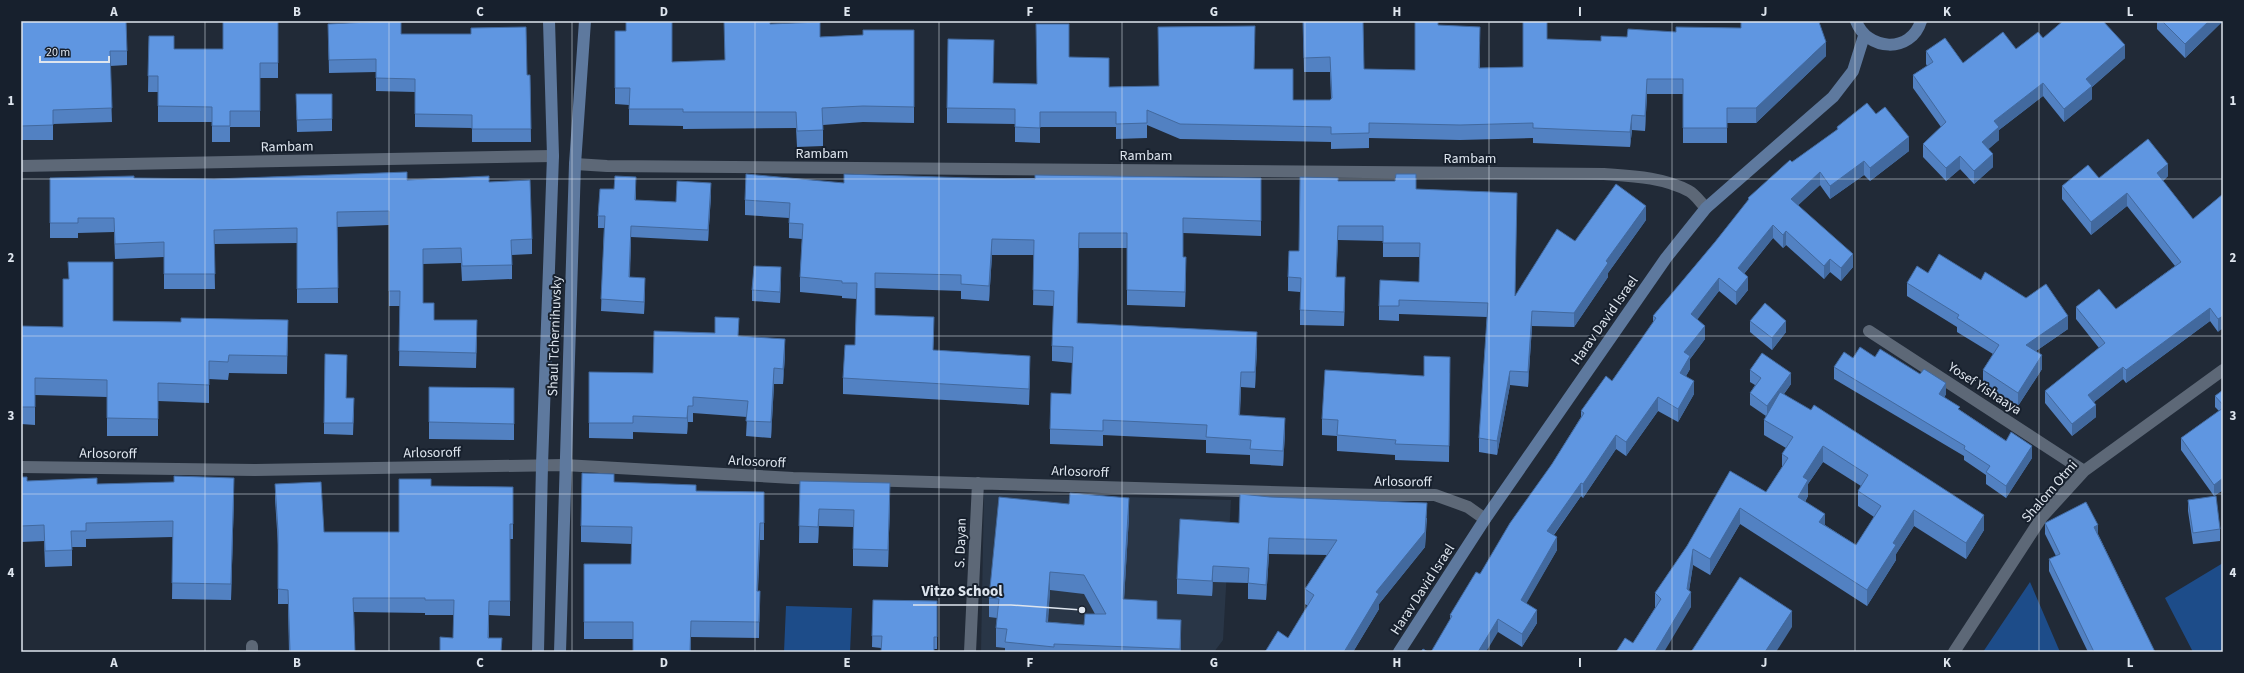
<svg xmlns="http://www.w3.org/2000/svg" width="2244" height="673" font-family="'Source Sans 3',sans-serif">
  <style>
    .built { fill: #293647 }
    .green { fill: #1d4c89 }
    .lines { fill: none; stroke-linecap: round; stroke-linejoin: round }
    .street { stroke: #5d6877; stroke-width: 12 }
    .secondary { stroke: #5e799e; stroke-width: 12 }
    .wall { fill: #5281c2; fill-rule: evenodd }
    .shaded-wall { fill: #42699e }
    .building { fill: #5f96e1; stroke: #42699e; fill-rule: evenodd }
    .grid { fill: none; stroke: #dee5ee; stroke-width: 1; stroke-opacity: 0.55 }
    .labels { text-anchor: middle; stroke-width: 4; stroke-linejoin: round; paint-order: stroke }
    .street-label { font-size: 14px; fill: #dee5ee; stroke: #17202d }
    .leader { fill: none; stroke: #dee5ee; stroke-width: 1.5 }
    .callout-dot { fill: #dee5ee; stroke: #17202d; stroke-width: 1.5 }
    .callout-label { font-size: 15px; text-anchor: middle; font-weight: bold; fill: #dee5ee; stroke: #17202d; stroke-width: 4; stroke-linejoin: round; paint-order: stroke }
    .neatline { fill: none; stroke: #dee5ee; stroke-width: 1.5 }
    .grid-label { font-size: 13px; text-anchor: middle; font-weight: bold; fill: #dee5ee }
  </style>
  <rect width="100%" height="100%" fill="#212a37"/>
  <path class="built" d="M 984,493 L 1231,500 L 1223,640 L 1214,652 L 981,652 Z"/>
  <path class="green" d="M 2223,563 L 2223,652 L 2193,652 L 2165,598 Z
    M 2030,582 L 2060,652 L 1983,652 Z
    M 786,606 L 852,608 L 850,652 L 784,652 Z"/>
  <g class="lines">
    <path class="street" d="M 575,164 L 607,166 L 1604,174 C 1632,176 1663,177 1689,191 C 1695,194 1701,203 1706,208
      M 21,166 L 553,156
      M 1869,331 L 2084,471
      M 21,467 L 255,470 L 564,465 L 793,478 L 1377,495 L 1435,495 L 1468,507 L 1485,519
      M 252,652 L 252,646
      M 970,652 L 978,483
      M 1954,652 L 2042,517 L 2084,471 L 2223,370"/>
    <path class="secondary" d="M 1856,21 C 1867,51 1911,54 1921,21
      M 538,652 L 542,465 L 553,156 L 549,21
      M 560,652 L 575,164 L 585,21
      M 1399,652 L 1485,519 L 1666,258 L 1706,208 L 1833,97 L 1853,71 L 1864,36"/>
  </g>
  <path class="wall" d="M 21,21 L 127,51 L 127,65 L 110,66 L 112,122 L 53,124 L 53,140 L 21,140 Z
    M 278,21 L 278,78 L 260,78 L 260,127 L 230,127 L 230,142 L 212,142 L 212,122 L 158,122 L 158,92 L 148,92 L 149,36 L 174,49 L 223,49 Z
    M 1303,21 L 1364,69 L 1415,70 L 1438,25 L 1480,42 L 1480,68 L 1523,67 L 1547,39 L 1826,56 L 1756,123 L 1727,123 L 1727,143 L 1683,143 L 1683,94 L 1647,94 L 1645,131 L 1632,130 L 1630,147 L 1533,143 L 1533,138 L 1460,140 L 1369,138 L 1369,148 L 1331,149 L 1331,142 L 1180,139 L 1147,125 L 1147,138 L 1116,139 L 1116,127 L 1040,127 L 1040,143 L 1015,142 L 1015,124 L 947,123 L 947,108 L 993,83 L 1037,84 L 1069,57 L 1109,87 L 1159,86 L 1255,41 L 1254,69 L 1293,100 L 1330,100 L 1331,98 L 1330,72 L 1304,72 Z
    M 2157,21 L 2223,21 L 2185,58 L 2157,29 Z
    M 328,24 L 401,34 L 527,75 L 530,75 L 531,142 L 472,142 L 472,128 L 415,127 L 415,92 L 376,91 L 376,72 L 329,73 Z
    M 770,24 L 820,37 L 863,35 L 914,30 L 914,123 L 863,122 L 823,125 L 823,146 L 797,147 L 796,128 L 683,129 L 683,126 L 629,125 L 629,105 L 615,104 L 615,31 L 672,62 L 724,60 Z
    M 2043,38 L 2125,58 L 2092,87 L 2092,99 L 2064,122 L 2043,96 L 1999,130 L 1999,140 L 1988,149 L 1993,167 L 1974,184 L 1960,169 L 1946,181 L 1923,157 L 1923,144 L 1941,127 L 1913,88 L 1913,75 L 1927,66 L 1926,64 L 1926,51 L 1963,63 L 2016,49 Z
    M 296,94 L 332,94 L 332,131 L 297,132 Z
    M 1876,114 L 1909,151 L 1870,181 L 1864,175 L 1830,199 L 1820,185 L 1798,205 L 1853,267 L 1841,281 L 1830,272 L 1824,279 L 1786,245 L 1783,248 L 1773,238 L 1744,274 L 1748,290 L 1736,305 L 1719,291 L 1697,319 L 1705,339 L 1690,359 L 1690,369 L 1686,376 L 1694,394 L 1678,422 L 1658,411 L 1626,456 L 1616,449 L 1583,498 L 1581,496 L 1554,535 L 1557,550 L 1526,603 L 1537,623 L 1522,647 L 1498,632 L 1450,620 L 1450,615 L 1480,574 L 1552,464 L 1581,417 L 1581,411 L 1612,381 L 1653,323 L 1653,316 L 1715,242 L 1748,201 L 1748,198 L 1792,162 L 1837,130 L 1837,127 Z
    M 2168,176 L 2163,181 L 2193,219 L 2223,194 L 2218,332 L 2210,321 L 2126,383 L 2123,379 L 2094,402 L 2096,417 L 2072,436 L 2045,403 L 2045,391 L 2099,348 L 2076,319 L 2076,307 L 2116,309 L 2175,266 L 2127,206 L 2091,235 L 2062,199 L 2062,186 L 2099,178 Z
    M 50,178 L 407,180 L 489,182 L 532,239 L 532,254 L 512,255 L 512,279 L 462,281 L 461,263 L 423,264 L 423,303 L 434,320 L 477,335 L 476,368 L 399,366 L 400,306 L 389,306 L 389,225 L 337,227 L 338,303 L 297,303 L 297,243 L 214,244 L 215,289 L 164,289 L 164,257 L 115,259 L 114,232 L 78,233 L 78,238 L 50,238 Z
    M 972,178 L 1261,178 L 1261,236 L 1183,233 L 1183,257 L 1186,272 L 1185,307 L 1127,305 L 1127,248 L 1079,248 L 1077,323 L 1257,348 L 1255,388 L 1241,387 L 1240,415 L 1285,433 L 1283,466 L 1250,464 L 1250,455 L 1206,453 L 1206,440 L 1103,435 L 1103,446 L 1050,444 L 1050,429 L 1071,394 L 1073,363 L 1052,361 L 1052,346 L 1054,306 L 1033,305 L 1034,255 L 992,255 L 989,301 L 961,299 L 961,291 L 875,288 L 875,315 L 934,333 L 933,350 L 1030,371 L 1029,405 L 843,394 L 843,378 L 855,345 L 857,299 L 842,298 L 842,296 L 800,292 L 800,277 L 802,239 L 789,238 L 789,218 L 745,215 L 745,200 L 844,183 Z
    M 1338,181 L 1416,189 L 1516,296 L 1575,241 L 1646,220 L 1608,273 L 1608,277 L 1574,327 L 1532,326 L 1528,387 L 1510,385 L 1497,455 L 1479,452 L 1479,438 L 1487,317 L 1399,314 L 1399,321 L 1379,320 L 1379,306 L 1419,282 L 1419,257 L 1383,257 L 1383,241 L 1338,240 L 1336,277 L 1345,292 L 1344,326 L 1300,325 L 1300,292 L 1288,291 L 1288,277 L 1299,251 Z
    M 614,189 L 636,189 L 636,200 L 676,202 L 711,195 L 708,241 L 631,237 L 630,277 L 645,290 L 644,314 L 601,311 L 604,228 L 598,228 L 598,216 Z
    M 1928,273 L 1981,280 L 2068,329 L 2036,351 L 2042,369 L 2018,406 L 1983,384 L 1983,370 L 1993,354 L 1957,332 L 1957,327 L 1907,296 L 1907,283 Z
    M 781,279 L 780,303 L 752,301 L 752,290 Z
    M 288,320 L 287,374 L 229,373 L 228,380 L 209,379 L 209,403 L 158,401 L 158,436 L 107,436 L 107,397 L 35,395 L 35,425 L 21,424 L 21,326 L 63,327 L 113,321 L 181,322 Z
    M 1750,321 L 1786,332 L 1772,350 L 1750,332 Z
    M 739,336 L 785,355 L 783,384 L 774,384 L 771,438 L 746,436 L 747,417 L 693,413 L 693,422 L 688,422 L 687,434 L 633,432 L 633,439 L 589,438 L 589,372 L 653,373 Z
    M 1875,357 L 1946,394 L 1944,398 L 1960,410 L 2032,458 L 2006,498 L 1986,484 L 1986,475 L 1964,460 L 1964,456 L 1834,379 L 1834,367 L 1853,358 Z
    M 347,366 L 346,398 L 354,409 L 353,435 L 324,434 L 324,423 Z
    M 1750,370 L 1791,384 L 1784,394 L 1984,530 L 1966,559 L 1914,526 L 1896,554 L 1896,560 L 1867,606 L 1740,524 L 1710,575 L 1693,565 L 1689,591 L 1691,607 L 1633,643 L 1655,608 L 1655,593 L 1687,546 L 1730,471 L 1766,492 L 1782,467 L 1782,454 L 1786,448 L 1764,435 L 1764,420 L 1766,416 L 1750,405 L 1750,393 L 1755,385 L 1750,382 ZM 1823,462 L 1861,486 L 1858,491 L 1858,506 L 1874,517 L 1856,545 L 1825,525 L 1805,502 L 1808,496 L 1808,484 Z
    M 1450,373 L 1449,462 L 1395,460 L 1395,455 L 1337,451 L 1337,436 L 1322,435 L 1322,419 L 1424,376 Z
    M 429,387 L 514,388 L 514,440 L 429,439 Z
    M 2223,390 L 2223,490 L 2214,496 L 2181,450 L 2181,438 L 2219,411 L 2215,407 L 2215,396 Z
    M 21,477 L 27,481 L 97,484 L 234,494 L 231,600 L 172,599 L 173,537 L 86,539 L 86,547 L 72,547 L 72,566 L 45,567 L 44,541 L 21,542 Z
    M 800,481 L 890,500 L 888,567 L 853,566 L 853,527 L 819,526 L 818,543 L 799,543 Z
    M 614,482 L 696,491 L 764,492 L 764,540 L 760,540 L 758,591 L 760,591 L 759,638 L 691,637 L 633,639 L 584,639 L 584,564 L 631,564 L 632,544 L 581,542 L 581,526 Z
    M 275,484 L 324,532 L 399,532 L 431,486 L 513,487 L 513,539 L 510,539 L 510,616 L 489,615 L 489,638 L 502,652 L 453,638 L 454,615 L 425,615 L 425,613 L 354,612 L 355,652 L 289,652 L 288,604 L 278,604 L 278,545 L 275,499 Z
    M 2188,500 L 2220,529 L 2220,541 L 2193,544 L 2188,511 Z
    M 1129,516 L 1124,599 L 1157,619 L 1181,639 L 1181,652 L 1005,652 L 1005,648 L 996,647 L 996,628 L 997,618 L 989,617 L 989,598 ZM 1050,590 L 1084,594 L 1095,614 L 1084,625 L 1048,622 Z
    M 1427,518 L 1425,547 L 1379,604 L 1379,609 L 1353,652 L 1265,652 L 1288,638 L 1308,606 L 1305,604 L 1305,589 L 1327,555 L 1269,554 L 1266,600 L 1248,599 L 1248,583 L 1213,582 L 1212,596 L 1177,594 L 1177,579 L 1239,523 Z
    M 2045,523 L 2098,534 L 2155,652 L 2088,652 L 2049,571 L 2049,559 L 2056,556 L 2045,534 Z
    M 873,600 L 937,601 L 937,649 L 934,649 L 934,652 L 881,652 L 881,648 L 872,647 Z"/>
  <path class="shaded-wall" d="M 2209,21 L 2223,21 L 2185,58 L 2185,44 Z
    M 1826,42 L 1826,56 L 1756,123 L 1756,108 Z
    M 2125,45 L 2125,58 L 2092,87 L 2092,99 L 2064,122 L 2064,109 L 2086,79 Z
    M 1647,79 L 1647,94 L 1645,131 L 1645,116 Z
    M 2043,83 L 2043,96 L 1999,130 L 1999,140 L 1982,155 L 1982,142 L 1994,121 Z
    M 1632,115 L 1632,130 L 1630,147 L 1630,132 Z
    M 1909,137 L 1909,151 L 1870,181 L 1870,168 Z
    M 1993,154 L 1993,167 L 1974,184 L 1974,171 Z
    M 1960,156 L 1960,169 L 1946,181 L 1946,168 Z
    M 1864,161 L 1864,175 L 1830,199 L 1830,186 Z
    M 2168,164 L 2168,176 L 2157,185 L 2157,173 Z
    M 1820,172 L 1820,185 L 1791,212 L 1791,199 Z
    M 711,183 L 711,195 L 708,241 L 708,230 Z
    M 2127,193 L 2127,206 L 2091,235 L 2091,222 Z
    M 1646,206 L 1646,220 L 1608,273 L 1608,277 L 1574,327 L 1574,313 L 1606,261 Z
    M 1773,225 L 1773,238 L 1738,281 L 1738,268 Z
    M 631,226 L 631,237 L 629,289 L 629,277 Z
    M 1338,226 L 1338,240 L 1336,291 L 1336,277 Z
    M 1786,231 L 1786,245 L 1783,248 L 1783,235 Z
    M 1079,233 L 1079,248 L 1077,339 L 1077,323 Z
    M 992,239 L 992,255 L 989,301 L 989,286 Z
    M 1853,254 L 1853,267 L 1841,281 L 1841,268 Z
    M 1186,257 L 1186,272 L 1185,307 L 1185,292 Z
    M 1830,259 L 1830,272 L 1824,279 L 1824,266 Z
    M 781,267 L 781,279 L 780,303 L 780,292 Z
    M 1345,277 L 1345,292 L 1344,326 L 1344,312 Z
    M 1748,277 L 1748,290 L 1736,305 L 1736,292 Z
    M 645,278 L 645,290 L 644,314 L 644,302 Z
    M 1719,278 L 1719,291 L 1691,328 L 1691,314 Z
    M 2210,308 L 2210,321 L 2126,383 L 2126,370 Z
    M 1532,311 L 1532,326 L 1528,387 L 1528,372 Z
    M 2068,316 L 2068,329 L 2026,358 L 2026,345 Z
    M 2223,316 L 2223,328 L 2218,332 L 2218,319 Z
    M 1786,321 L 1786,332 L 1772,350 L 1772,338 Z
    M 1705,326 L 1705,339 L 1690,359 L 1690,369 L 1680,387 L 1680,373 L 1684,352 Z
    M 1257,332 L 1257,348 L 1255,388 L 1255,372 Z
    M 785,339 L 785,355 L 783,384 L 783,369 Z
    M 2042,355 L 2042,369 L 2018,406 L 2018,393 Z
    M 1030,356 L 1030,371 L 1029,405 L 1029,389 Z
    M 2123,367 L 2123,379 L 2088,407 L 2088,395 Z
    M 774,368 L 774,384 L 771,438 L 771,422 Z
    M 1510,371 L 1510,385 L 1497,455 L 1497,441 Z
    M 1241,372 L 1241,387 L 1239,430 L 1239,415 Z
    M 1791,373 L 1791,384 L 1767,417 L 1767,406 Z
    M 1694,381 L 1694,394 L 1678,422 L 1678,409 Z
    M 1946,383 L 1946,394 L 1939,406 L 1939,394 Z
    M 1658,397 L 1658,411 L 1626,456 L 1626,442 Z
    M 2096,405 L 2096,417 L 2072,436 L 2072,424 Z
    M 688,406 L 688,422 L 687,434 L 687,418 Z
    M 1285,418 L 1285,433 L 1283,466 L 1283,451 Z
    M 1616,435 L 1616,449 L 1583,498 L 1583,484 Z
    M 1823,446 L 1823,462 L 1808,484 L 1808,496 L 1798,513 L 1798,497 L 1803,477 Z
    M 2032,446 L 2032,458 L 2006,498 L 2006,486 Z
    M 234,478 L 234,494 L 231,600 L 231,584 Z
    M 2223,478 L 2223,490 L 2214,496 L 2214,485 Z
    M 890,483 L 890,500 L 888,567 L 888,550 Z
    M 1581,483 L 1581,496 L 1547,544 L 1547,531 Z
    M 1129,498 L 1129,516 L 1123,618 L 1123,599 Z
    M 1427,503 L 1425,547 L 1379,604 L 1379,609 L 1353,652 L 1344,652 L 1376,592 Z
    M 1740,508 L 1740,524 L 1710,575 L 1710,559 Z
    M 819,509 L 819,526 L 818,543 L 818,527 Z
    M 1914,510 L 1914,526 L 1896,554 L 1896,560 L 1867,606 L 1867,590 L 1893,543 Z
    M 1825,514 L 1825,530 L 1819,522 Z
    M 1984,515 L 1984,530 L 1966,559 L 1966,543 Z
    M 760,523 L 760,540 L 757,607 L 757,591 Z
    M 2098,525 L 2098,537 L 2094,527 Z
    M 1557,537 L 1557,550 L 1521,613 L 1521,600 Z
    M 1269,538 L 1269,554 L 1266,600 L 1266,585 Z
    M 1693,549 L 1693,565 L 1688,596 L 1691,592 L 1691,607 L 1664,652 L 1655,652 L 1687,589 Z
    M 1213,566 L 1213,582 L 1212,596 L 1212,581 Z
    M 1050,572 L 1050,590 L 1046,641 L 1046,622 Z
    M 1537,610 L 1537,623 L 1522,647 L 1522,634 Z
    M 1792,611 L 1792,627 L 1776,652 L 1765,652 Z
    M 1498,619 L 1498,632 L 1486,652 L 1478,652 Z
    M 1181,620 L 1181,652 L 1180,652 Z
    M 691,621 L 691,652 L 690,652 Z"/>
  <path class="building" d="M 21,21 L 126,21 L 127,51 L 110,51 L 112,108 L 53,110 L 53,125 L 21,126 Z
    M 223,21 L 278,21 L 278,63 L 260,63 L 260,111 L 230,111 L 230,126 L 212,126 L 212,107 L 158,106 L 158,76 L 148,76 L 149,36 L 174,36 L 174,49 L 223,49 Z
    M 390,21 L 401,21 L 401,34 L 471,34 L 471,28 L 526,27 L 527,75 L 530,75 L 531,129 L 472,129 L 472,115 L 415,114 L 415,79 L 376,78 L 376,59 L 329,60 L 328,24 Z
    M 626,21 L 672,21 L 672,62 L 725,60 L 724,21 L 770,21 L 770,24 L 820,22 L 820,37 L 863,35 L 863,30 L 914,30 L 914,107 L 863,106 L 822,108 L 823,130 L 797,131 L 796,112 L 683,112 L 683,109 L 629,109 L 630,88 L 615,88 L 615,31 L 626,31 Z
    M 1303,21 L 1363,21 L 1364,69 L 1415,70 L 1415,21 L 1438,21 L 1438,25 L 1480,27 L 1479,68 L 1523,67 L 1523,21 L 1547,21 L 1547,39 L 1601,41 L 1601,36 L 1627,37 L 1628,29 L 1676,32 L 1676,27 L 1741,28 L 1741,21 L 1800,21 L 1819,22 L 1826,42 L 1756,108 L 1727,108 L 1727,128 L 1683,128 L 1683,79 L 1647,79 L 1645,116 L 1632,115 L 1630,132 L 1533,128 L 1533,123 L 1460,125 L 1369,123 L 1369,133 L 1331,134 L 1331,127 L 1180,124 L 1147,110 L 1147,123 L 1116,124 L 1116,112 L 1040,112 L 1040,128 L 1015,127 L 1015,109 L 947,108 L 948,39 L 994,40 L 993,83 L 1037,84 L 1036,24 L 1069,24 L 1069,57 L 1109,58 L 1109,87 L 1159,86 L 1158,27 L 1255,26 L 1254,69 L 1293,69 L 1293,100 L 1330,100 L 1332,98 L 1330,57 L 1304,58 Z
    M 2063,21 L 2103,21 L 2125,45 L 2086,79 L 2092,86 L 2064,109 L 2043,83 L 1994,121 L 1999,127 L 1982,142 L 1993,154 L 1974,171 L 1960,156 L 1946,168 L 1923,144 L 1946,122 L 1913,75 L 1933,62 L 1926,51 L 1945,38 L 1963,63 L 2003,32 L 2016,49 L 2038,32 L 2043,38 Z
    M 2162,21 L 2209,21 L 2185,44 Z
    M 296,94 L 332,94 L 332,119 L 297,120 Z
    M 1867,103 L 1876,114 L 1885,107 L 1909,137 L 1870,168 L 1864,161 L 1830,186 L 1820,172 L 1791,199 L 1853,254 L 1841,268 L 1830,259 L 1824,266 L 1786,231 L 1783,235 L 1773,225 L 1738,268 L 1748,277 L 1736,292 L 1719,278 L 1691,314 L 1705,326 L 1684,352 L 1690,356 L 1680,373 L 1694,381 L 1678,409 L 1658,397 L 1626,442 L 1616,435 L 1583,484 L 1581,483 L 1547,531 L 1557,537 L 1521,600 L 1537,610 L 1522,634 L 1498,619 L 1478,652 L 1431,652 L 1452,616 L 1450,615 L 1476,572 L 1480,574 L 1510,523 L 1552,464 L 1584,413 L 1581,411 L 1606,376 L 1612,381 L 1656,318 L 1653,316 L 1715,242 L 1749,199 L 1748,198 L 1790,160 L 1792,162 L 1838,129 L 1837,127 Z
    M 2148,139 L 2168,164 L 2157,173 L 2193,219 L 2223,194 L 2223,316 L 2218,319 L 2210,308 L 2126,370 L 2123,367 L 2088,395 L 2096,405 L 2072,424 L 2045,391 L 2105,343 L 2076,307 L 2099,289 L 2116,309 L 2181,262 L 2127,193 L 2091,222 L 2062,186 L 2088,165 L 2099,178 Z
    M 407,172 L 407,180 L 489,176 L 489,182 L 530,180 L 532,239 L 511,240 L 512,265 L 462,266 L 461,248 L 423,249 L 423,303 L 434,303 L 434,320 L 477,320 L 476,353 L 399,351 L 400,291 L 389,291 L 389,211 L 337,212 L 338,288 L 297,289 L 297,228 L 214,230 L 215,274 L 164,274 L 164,242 L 115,244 L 114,218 L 78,218 L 78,223 L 50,223 L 50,178 L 134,176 L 134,178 L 214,179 Z
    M 746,174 L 844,183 L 844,174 L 972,178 L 1035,179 L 1035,175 L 1261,178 L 1261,221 L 1183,218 L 1183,257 L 1186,257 L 1185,292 L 1127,290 L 1127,233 L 1079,233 L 1077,323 L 1257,332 L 1255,372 L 1241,372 L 1239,415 L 1285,418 L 1283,451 L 1250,449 L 1251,440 L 1206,437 L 1207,425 L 1103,420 L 1103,431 L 1050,429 L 1051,393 L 1071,394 L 1073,347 L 1052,346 L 1054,291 L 1033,290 L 1034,240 L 992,239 L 989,286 L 961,284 L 961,275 L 875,273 L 875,315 L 934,317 L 933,350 L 1030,356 L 1029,389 L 843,378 L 845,345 L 855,345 L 857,283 L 842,283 L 842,281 L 800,277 L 803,224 L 789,223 L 790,203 L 745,200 Z
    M 1396,174 L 1416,174 L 1416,189 L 1517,193 L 1515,296 L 1557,229 L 1575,241 L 1616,184 L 1646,206 L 1606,261 L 1608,263 L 1574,313 L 1532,311 L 1528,372 L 1510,371 L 1497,441 L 1479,438 L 1488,303 L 1399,300 L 1399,306 L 1379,306 L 1380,280 L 1419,282 L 1420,243 L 1383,243 L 1383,226 L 1338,226 L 1336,277 L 1345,277 L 1344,312 L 1300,310 L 1301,278 L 1288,277 L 1289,251 L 1299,251 L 1300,177 L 1338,178 L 1338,181 L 1395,181 Z
    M 615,176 L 636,177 L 635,200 L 676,202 L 677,181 L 711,183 L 708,230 L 631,226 L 629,277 L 645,278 L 644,302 L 601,299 L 605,216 L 598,216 L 600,189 L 614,189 Z
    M 1939,254 L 1981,280 L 1985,272 L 2026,298 L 2046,284 L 2068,316 L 2026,345 L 2042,355 L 2018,393 L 1983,370 L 1999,345 L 1957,318 L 1959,315 L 1907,283 L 1917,266 L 1928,273 Z
    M 68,262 L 113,262 L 113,321 L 181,322 L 181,318 L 288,320 L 287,356 L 229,355 L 228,362 L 209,361 L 209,385 L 158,383 L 158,419 L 107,418 L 107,380 L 35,378 L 35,407 L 21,407 L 21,326 L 63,327 L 63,279 L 69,279 Z
    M 754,266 L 781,267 L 780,292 L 752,290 Z
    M 1765,303 L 1786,321 L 1772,338 L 1750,321 Z
    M 715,317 L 739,318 L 738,336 L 785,339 L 783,369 L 774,368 L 771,422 L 746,421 L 748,401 L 693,397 L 693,406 L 688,406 L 687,418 L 633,416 L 633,423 L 589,423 L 589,372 L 653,373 L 654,331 L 715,333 Z
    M 1860,347 L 1875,357 L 1880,349 L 1920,374 L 1924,369 L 1946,383 L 1939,394 L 1960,407 L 1958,409 L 2006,441 L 2011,432 L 2032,446 L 2006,486 L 1986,472 L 1990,466 L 1964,449 L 1965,446 L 1834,367 L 1844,352 L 1853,358 Z
    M 1762,353 L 1791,373 L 1767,406 L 1750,393 L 1761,378 L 1750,370 Z
    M 325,354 L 347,355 L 346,398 L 354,398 L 353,423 L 324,423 Z
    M 1424,356 L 1450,357 L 1449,446 L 1395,444 L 1396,440 L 1337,435 L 1338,420 L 1322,419 L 1325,370 L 1424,376 Z
    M 429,387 L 514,388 L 514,424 L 429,422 Z
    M 2223,390 L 2223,405 L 2215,396 Z
    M 1780,392 L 1811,410 L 1814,405 L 1984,515 L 1966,543 L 1914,510 L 1893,543 L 1896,545 L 1867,590 L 1740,508 L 1710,559 L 1693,549 L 1687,589 L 1691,592 L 1655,652 L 1616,652 L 1625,638 L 1633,643 L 1661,599 L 1655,593 L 1687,546 L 1730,471 L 1766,492 L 1788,458 L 1782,454 L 1793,437 L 1764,420 ZM 1823,446 L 1868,475 L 1858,491 L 1881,506 L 1856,545 L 1819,522 L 1825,514 L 1798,497 L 1808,480 L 1803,477 Z
    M 2223,408 L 2223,478 L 2214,485 L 2181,438 Z
    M 582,473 L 614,474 L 614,482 L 696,485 L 696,491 L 764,492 L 764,523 L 760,523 L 757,591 L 760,591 L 759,622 L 691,621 L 690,652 L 633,652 L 633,622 L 584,622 L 584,564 L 631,564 L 632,527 L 581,526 Z
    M 174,476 L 234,478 L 231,584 L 172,583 L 173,521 L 86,523 L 86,531 L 71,531 L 72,550 L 45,551 L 44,525 L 21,526 L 21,477 L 27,477 L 27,481 L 97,478 L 97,484 L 174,482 Z
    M 399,479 L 431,479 L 431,486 L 513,487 L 513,524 L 510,524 L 510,601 L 489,601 L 488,638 L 502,638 L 501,652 L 440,652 L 440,637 L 453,638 L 454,600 L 425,600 L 425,598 L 353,598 L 355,652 L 290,652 L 288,590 L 278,589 L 278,531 L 275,484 L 321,482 L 324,532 L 399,532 Z
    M 800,481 L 890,483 L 888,550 L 853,549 L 854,510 L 819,509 L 818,527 L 799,526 Z
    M 1070,493 L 1129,498 L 1123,599 L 1157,601 L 1157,619 L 1181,620 L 1180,649 L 1054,644 L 1054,647 L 1005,642 L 1007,629 L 996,628 L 999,599 L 989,598 L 999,497 L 1069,504 ZM 1050,572 L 1084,575 L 1106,614 L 1085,614 L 1084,625 L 1046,622 Z
    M 1240,494 L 1270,497 L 1427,503 L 1425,532 L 1376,592 L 1379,594 L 1344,652 L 1265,652 L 1278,631 L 1288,638 L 1314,595 L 1305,589 L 1337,540 L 1269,538 L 1266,585 L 1248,583 L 1249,568 L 1213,566 L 1212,581 L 1177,579 L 1180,519 L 1239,523 Z
    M 2216,496 L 2220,529 L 2193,533 L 2188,500 Z
    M 2086,502 L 2098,525 L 2094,527 L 2155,652 L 2094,652 L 2049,559 L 2060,554 L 2045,523 Z
    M 1740,577 L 1792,611 L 1765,652 L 1691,652 Z
    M 873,600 L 937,601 L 937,637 L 934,637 L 934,652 L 881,652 L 882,636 L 872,636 Z
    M 1423,649 L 1428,652 L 1421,652 Z"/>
  <path class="grid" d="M 205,21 L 205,652M 389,21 L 389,652M 572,21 L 572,652M 755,21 L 755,652M 939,21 L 939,652M 1122,21 L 1122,652M 1305,21 L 1305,652M 1489,21 L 1489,652M 1672,21 L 1672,652M 1855,21 L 1855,652M 2039,21 L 2039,652M 21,179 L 2223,179M 21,336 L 2223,336M 21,494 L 2223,494"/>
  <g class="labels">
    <g class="street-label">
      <text transform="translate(287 146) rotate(-1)" y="5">Rambam</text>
      <text x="822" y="158">Rambam</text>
      <text x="1146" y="160">Rambam</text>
      <text x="1470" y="163">Rambam</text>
      <text transform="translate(1604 320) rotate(-55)" y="5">Harav David Israel</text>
      <text transform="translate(554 336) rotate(-88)" y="5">Shaul Tchernihuvsky</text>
      <text transform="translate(1985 388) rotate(33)" y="5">Yosef Yishaaya</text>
      <text transform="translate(432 452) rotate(-1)" y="5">Arlosoroff</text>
      <text transform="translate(108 453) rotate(1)" y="5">Arlosoroff</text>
      <text transform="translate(757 461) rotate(3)" y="5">Arlosoroff</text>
      <text transform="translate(1080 471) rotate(2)" y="5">Arlosoroff</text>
      <text transform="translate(1403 481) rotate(1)" y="5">Arlosoroff</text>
      <text transform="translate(2049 491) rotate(-49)" y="5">Shalom Otmi</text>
      <text transform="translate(960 543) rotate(-88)" y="5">S. Dayan</text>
      <text transform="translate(1422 589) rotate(-57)" y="5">Harav David Israel</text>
    </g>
  </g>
  <path class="leader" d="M1082 610L1011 605H913"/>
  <circle class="callout-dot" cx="1082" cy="610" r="4"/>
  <g class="callout-label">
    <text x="962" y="596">Vitzo School</text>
  </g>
  <rect width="2244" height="673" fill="none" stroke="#17202d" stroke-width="44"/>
  <path d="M40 56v6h69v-6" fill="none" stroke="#dee5ee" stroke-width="2"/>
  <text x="46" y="56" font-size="12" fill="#dee5ee" stroke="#17202d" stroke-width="3" paint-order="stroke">20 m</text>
  <rect x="22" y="22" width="2200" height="629" class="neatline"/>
  <g class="grid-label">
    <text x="114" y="16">A</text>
    <text x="297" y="16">B</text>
    <text x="480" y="16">C</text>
    <text x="664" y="16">D</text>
    <text x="847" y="16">E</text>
    <text x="1030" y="16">F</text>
    <text x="1214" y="16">G</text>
    <text x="1397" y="16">H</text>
    <text x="1580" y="16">I</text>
    <text x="1764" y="16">J</text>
    <text x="1947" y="16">K</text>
    <text x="2130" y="16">L</text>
    <text x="11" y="105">1</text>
    <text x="2233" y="105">1</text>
    <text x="11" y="262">2</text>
    <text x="2233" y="262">2</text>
    <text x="11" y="420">3</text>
    <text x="2233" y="420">3</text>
    <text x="11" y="577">4</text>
    <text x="2233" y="577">4</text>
    <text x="114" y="667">A</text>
    <text x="297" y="667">B</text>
    <text x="480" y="667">C</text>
    <text x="664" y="667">D</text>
    <text x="847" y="667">E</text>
    <text x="1030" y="667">F</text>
    <text x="1214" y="667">G</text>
    <text x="1397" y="667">H</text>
    <text x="1580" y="667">I</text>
    <text x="1764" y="667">J</text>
    <text x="1947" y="667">K</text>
    <text x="2130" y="667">L</text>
  </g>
</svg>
